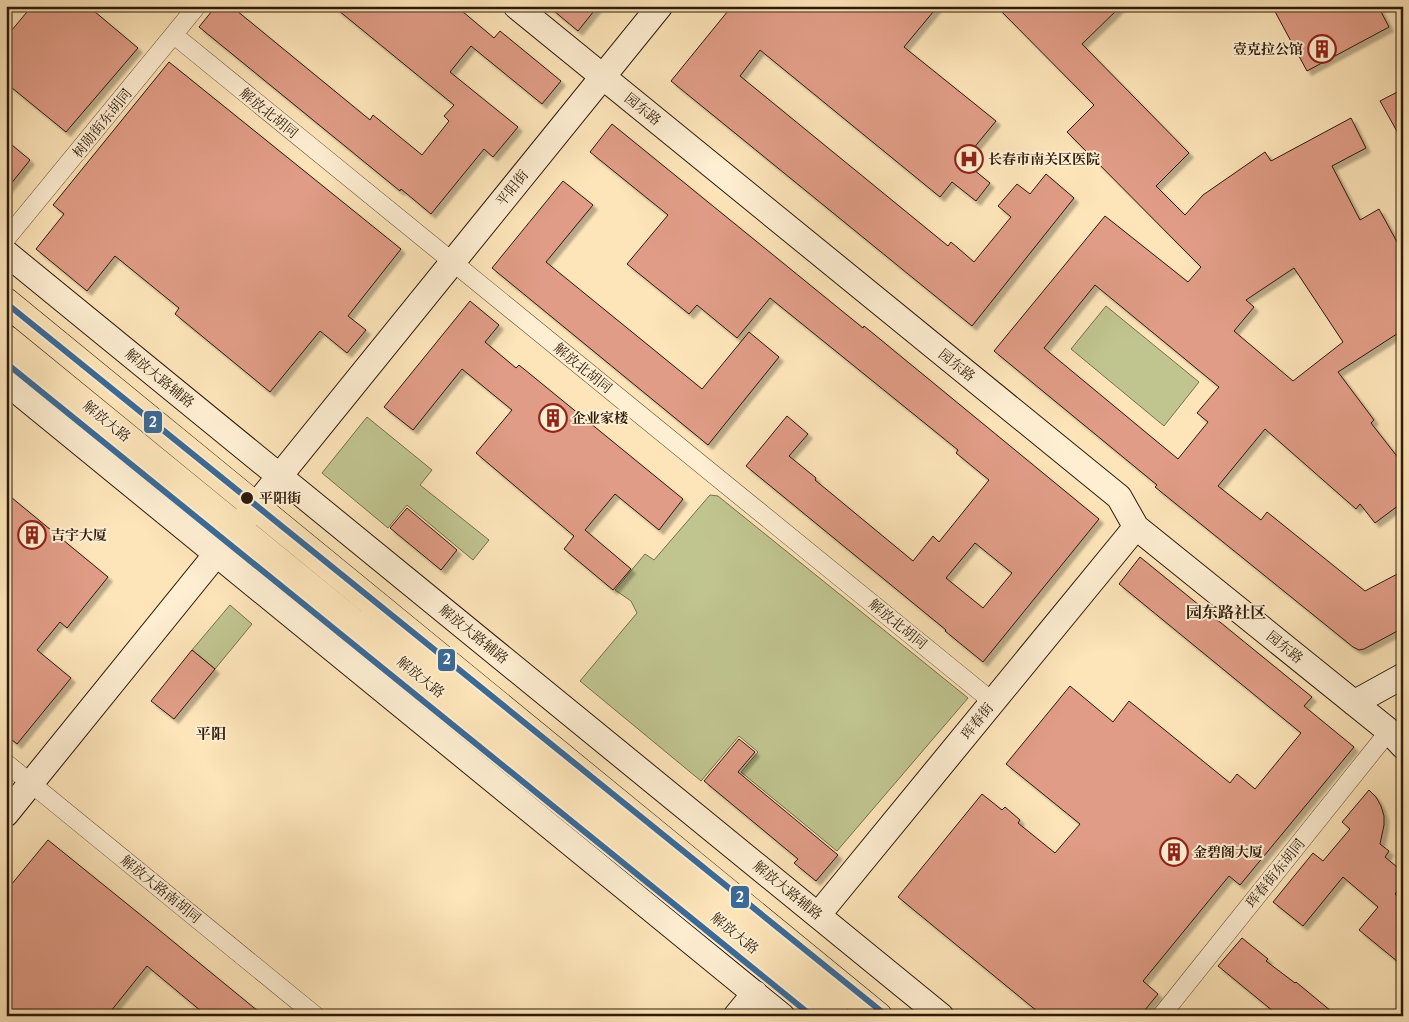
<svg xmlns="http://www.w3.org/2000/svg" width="1409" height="1022" font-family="'Libre Caslon Text','Noto Serif SC',serif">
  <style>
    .green { fill: #c0c48f; stroke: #766f4c }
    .building { fill: #e09c86; stroke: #2d1a09; fill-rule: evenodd; filter: url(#shadow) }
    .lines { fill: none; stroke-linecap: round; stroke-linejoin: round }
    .street-casing { stroke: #614d35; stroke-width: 19 }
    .secondary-casing { stroke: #2d1a09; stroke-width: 27 }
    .primary-casing { stroke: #2d1a09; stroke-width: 29 }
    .street { stroke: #feeed2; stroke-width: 18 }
    .secondary { stroke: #feeed2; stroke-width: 25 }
    .primary { stroke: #fde5b9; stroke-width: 28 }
    .metro-1-casing { stroke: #feeed2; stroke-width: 10 }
    .metro-1 { stroke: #3b6a96; stroke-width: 6 }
    .stop-dot { fill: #2d1a09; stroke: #feeed2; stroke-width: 2 }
    .labels { text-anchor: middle; stroke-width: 4; stroke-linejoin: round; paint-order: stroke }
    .poi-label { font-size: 14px; font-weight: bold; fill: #2d1a09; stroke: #feeed2; text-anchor: start }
    .street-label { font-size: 14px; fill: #2d1a09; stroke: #feeed2 }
    .stop-label { font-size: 14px; font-weight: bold; fill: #2d1a09; stroke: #feeed2; text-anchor: start }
    .neighbourhood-label { font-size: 15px; font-weight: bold; fill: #2d1a09; stroke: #feeed2 }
    .quarter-label { font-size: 16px; font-weight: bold; fill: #2d1a09; stroke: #feeed2 }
    .line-badge { stroke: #feeed2; stroke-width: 2 }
    .badge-label { font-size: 14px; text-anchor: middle; font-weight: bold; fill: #fff }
  </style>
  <defs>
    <filter id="shadow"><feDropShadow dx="4.5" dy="4.5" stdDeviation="1" flood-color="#0004"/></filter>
  </defs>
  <rect width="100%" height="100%" fill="#fde5b9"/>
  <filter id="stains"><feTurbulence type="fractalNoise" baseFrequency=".004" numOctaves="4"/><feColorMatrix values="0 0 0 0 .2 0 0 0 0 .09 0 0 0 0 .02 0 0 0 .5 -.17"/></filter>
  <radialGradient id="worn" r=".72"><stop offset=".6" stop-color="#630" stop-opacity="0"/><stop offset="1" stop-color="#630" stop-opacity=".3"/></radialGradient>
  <path class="green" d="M 1106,306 L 1199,382 L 1164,426 L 1071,349 Z
    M 367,417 L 432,470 L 420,485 L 489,540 L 473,560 L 407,505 L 388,528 L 322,473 Z
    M 710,495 L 718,496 L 968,698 L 837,851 L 741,772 L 758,752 L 739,736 L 701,781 L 580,681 L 637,613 L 631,601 L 615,590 L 645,554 L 654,560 Z
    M 230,605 L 252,624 L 215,669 L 192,650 Z"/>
  <path class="building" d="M 32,6 L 88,6 L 138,48 L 66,132 L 6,83 L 6,37 Z
    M 216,6 L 231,6 L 370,120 L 373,115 L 422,155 L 449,121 L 444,116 L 454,105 L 333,6 L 456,6 L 494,38 L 500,31 L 561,81 L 542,104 L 471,46 L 450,72 L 518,127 L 493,157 L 484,149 L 431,214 L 401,189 L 400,191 L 199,27 Z
    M 548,6 L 598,6 L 578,31 Z
    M 732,6 L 938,6 L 904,47 L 996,121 L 963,161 L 990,183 L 976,201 L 952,182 L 940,197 L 760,50 L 740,76 L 948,246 L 951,242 L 974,262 L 1011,217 L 998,206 L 1017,184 L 1030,194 L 1046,174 L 1074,198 L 972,326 L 671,81 Z
    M 996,6 L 1121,6 L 1082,44 L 1189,153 L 1156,186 L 1185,215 L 1203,195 L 1265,152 L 1271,161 L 1351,118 L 1366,148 L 1332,166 L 1360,220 L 1379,209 L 1403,253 L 1403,330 L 1338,372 L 1374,420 L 1371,423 L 1403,464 L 1403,502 L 1375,523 L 1360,504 L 1356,509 L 1265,429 L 1218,486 L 1261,520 L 1267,512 L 1365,591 L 1403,571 L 1403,628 L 1364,649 L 1359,650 L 1353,647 L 1155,487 L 1157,485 L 994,351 L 1105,216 L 1188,282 L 1201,267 L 1067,132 L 1094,105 ZM 1294,268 L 1343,342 L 1293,381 L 1234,331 L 1254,307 L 1246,300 ZM 1095,285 L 1219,387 L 1197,413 L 1208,422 L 1178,459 L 1044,348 Z
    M 1272,6 L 1378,6 L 1389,27 L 1307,71 Z
    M 169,62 L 401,249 L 348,316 L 366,330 L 347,353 L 320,331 L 270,392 L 175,314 L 179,308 L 115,256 L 87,291 L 36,249 L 64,214 L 53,205 Z
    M 1403,89 L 1403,142 L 1380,101 Z
    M 612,124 L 863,328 L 864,326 L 1099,519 L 983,662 L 945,631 L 946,630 L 746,466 L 787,416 L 808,434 L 789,456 L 816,478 L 815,480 L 913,561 L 933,536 L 939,542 L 989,480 L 956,453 L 958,450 L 770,298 L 737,338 L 697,305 L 689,314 L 627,264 L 668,215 L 590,152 ZM 975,543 L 1012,573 L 983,608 L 946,578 Z
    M 6,140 L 30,160 L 6,190 Z
    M 563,181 L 593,205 L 546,262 L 702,389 L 749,332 L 779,357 L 708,445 L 492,268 Z
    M 470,301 L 499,325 L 485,342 L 516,368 L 519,365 L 683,499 L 659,530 L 615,494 L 585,530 L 631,569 L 613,590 L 564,549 L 574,536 L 476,453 L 512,410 L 462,369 L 413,430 L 384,407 Z
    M 6,493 L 108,577 L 67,628 L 60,622 L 37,650 L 71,678 L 17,744 L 6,735 Z
    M 407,508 L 457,550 L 441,570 L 390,528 Z
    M 1140,557 L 1312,697 L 1304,706 L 1354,747 L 1240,885 L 1229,876 L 1143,981 L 1158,994 L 1140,1016 L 1043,1016 L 898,897 L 982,794 L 1002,810 L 1005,807 L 1020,820 L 1018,823 L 1055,853 L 1080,824 L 1006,764 L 1070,686 L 1113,722 L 1129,701 L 1230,783 L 1237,774 L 1255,789 L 1301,733 L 1119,584 Z
    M 192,650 L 215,669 L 174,719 L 151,701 Z
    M 739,739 L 755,752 L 738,772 L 838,855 L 816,881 L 794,863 L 798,859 L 704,781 Z
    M 1369,790 L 1376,797 L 1381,806 L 1384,816 L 1384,825 L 1380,844 L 1389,851 L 1385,857 L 1403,872 L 1403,885 L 1395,894 L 1403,900 L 1403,966 L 1359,930 L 1378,907 L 1343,877 L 1303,926 L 1273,902 L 1313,853 L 1323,861 L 1350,829 L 1342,822 Z
    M 48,840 L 142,916 L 264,1016 L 207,1016 L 147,966 L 107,1016 L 6,1016 L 6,891 Z
    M 1242,938 L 1268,959 L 1266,961 L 1295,983 L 1296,982 L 1337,1016 L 1279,1016 L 1218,966 Z"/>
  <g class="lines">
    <defs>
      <path id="street" d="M 174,35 L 993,702
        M 6,239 L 197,6
        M 6,763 L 316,1016
        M 1161,1016 L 1389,731"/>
      <path id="secondary" d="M 516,6 L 1119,497 L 1136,527 L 1389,731 L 1403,746
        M 6,253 L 941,1016
        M 6,382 L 782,1016
        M 1354,703 L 1403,676
        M 6,814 L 660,6
        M 818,915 L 1136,527
        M 736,1016 L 755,993"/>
      <path id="primary" d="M 6,302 L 878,1016
        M 6,339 L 835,1016"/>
    </defs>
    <use href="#street" class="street-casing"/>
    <use href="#secondary" class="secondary-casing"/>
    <use href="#primary" class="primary-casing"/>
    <use href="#street" class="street"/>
    <use href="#secondary" class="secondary"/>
    <use href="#primary" class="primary"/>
    <defs>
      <path id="metro-1" d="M 6,303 L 887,1016
        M 6,363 L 812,1016"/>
    </defs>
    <use href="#metro-1" class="metro-1-casing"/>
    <use href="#metro-1" class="metro-1"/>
  </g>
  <defs>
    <symbol id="building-ring" viewBox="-11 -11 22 22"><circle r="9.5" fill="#feeed2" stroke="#8f2418" stroke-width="1.5"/><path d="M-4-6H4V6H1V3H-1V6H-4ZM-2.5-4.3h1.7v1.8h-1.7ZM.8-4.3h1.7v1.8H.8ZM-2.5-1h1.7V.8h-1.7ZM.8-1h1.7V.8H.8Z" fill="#8f2418"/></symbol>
    <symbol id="hospital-ring" viewBox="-11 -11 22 22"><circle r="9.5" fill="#feeed2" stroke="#8f2418" stroke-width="1.5"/><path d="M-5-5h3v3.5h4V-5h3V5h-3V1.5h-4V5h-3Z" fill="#8f2418"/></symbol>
  </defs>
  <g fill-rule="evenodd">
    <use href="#building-ring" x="1306" y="33" width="32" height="32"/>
    <use href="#hospital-ring" x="953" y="143" width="32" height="32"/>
    <use href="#building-ring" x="537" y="402" width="32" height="32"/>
    <use href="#building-ring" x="16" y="519" width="32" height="32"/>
    <use href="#building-ring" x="1158" y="836" width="32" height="32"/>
  </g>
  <circle class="stop-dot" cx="247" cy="498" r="7"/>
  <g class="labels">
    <g class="poi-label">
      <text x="1303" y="54" text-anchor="end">壹克拉公馆</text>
      <text x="988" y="164">长春市南关区医院</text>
      <text x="572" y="423">企业家楼</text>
      <text x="51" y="540">吉宇大厦</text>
      <text x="1193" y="857">金碧阁大厦</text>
    </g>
    <g class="street-label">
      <text transform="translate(643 109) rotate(39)" y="5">园东路</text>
      <text transform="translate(269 113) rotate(39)" y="5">解放北胡同</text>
      <text transform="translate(102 123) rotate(-51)" y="5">树勋街东胡同</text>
      <text transform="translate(512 188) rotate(-51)" y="5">平阳街</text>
      <text transform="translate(957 365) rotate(39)" y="5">园东路</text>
      <text transform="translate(583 368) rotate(39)" y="5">解放北胡同</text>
      <text transform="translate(160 378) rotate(39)" y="5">解放大路辅路</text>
      <text transform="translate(107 421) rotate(39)" y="5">解放大路</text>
      <text transform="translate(898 624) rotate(39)" y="5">解放北胡同</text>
      <text transform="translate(474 634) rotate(39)" y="5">解放大路辅路</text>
      <text transform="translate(1285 647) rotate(39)" y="5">园东路</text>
      <text transform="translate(421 677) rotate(39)" y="5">解放大路</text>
      <text transform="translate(977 721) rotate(-51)" y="5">珲春街</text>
      <text transform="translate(1275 873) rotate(-51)" y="5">珲春街东胡同</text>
      <text transform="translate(161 889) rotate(39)" y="5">解放大路南胡同</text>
      <text transform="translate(788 890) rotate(39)" y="5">解放大路辅路</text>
      <text transform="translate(735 933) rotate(39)" y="5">解放大路</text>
    </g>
    <g class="stop-label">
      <text x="259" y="503">平阳街</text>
    </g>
    <g class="neighbourhood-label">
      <text x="211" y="739">平阳</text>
    </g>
    <g class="quarter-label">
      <text x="1226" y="618">园东路社区</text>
    </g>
  </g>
  <g class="line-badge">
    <rect x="143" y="410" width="20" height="24" rx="5" fill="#3b6a96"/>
    <rect x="437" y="648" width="19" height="24" rx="5" fill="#3b6a96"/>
    <rect x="730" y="885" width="20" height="24" rx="5" fill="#3b6a96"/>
  </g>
  <g class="badge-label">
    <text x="153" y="427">2</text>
    <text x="447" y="664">2</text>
    <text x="740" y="902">2</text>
  </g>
  <rect width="1409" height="1022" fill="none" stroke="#fde5b9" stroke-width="25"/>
  <rect x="8" y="8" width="1394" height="1007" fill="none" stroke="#2d1a09" stroke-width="2.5"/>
  <rect x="12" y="12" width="1384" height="997" fill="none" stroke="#2d1a09"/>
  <rect width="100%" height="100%" filter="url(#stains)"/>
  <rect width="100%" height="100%" fill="url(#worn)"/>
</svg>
